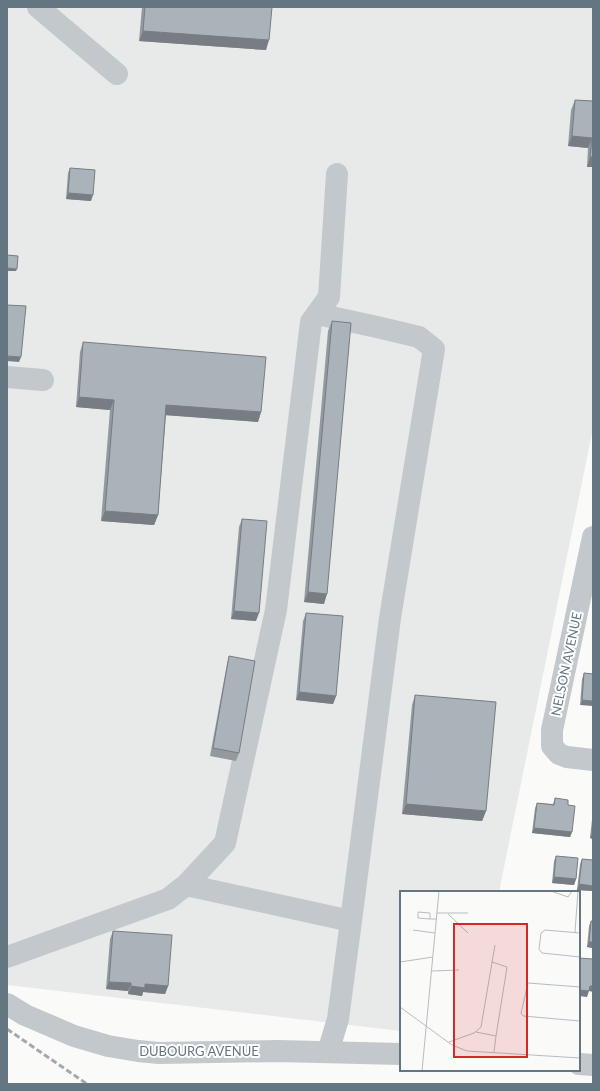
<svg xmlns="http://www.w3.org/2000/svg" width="600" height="1091" font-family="Lato,sans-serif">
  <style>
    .built { fill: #e8e9e9 }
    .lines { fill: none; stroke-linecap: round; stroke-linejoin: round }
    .minor { stroke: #c3c8cc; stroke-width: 22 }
    .rail { stroke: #a2aab0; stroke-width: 3; stroke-dasharray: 6 3; stroke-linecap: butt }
    .wall { fill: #929a9f }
    .shaded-wall { fill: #777d82 }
    .building { fill: #aab3b9; stroke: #777d82 }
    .labels { text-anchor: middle; stroke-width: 4; stroke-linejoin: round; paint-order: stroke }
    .street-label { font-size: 13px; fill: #657683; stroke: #fff }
    .inset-road { fill: none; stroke: #b5bdc2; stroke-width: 1 }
    .view { fill: #d62828; fill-opacity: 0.15; stroke: #d62828; stroke-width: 2 }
    .inset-edge { fill: none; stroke: #657683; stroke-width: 2 }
  </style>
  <rect width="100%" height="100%" fill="#fafaf8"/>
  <path class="built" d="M 7,7 L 593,7 L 593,428 L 499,892 L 401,892 L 401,1031 L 7,985 Z"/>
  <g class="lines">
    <path class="minor" d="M 38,7 L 117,74
      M 317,314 L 377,327 L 419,337 L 434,349 L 390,618 L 351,921
      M 7,377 L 43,380
      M 593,537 L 552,730 L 552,746 L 559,754 L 567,757 L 593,760
      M 186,885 L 351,921 L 338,1019 L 328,1052
      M 7,957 L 168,899 L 186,885 L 225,843 L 276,610 L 311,322 L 329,297 L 337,174
      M 7,1004 L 25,1015 L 74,1036 L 108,1046 L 138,1051 L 159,1053 L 278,1051 L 401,1054
      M 579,1064 L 593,1065"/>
    <path class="rail" d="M 7,1029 L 87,1084"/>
  </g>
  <path class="wall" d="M 142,7 L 272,7 L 266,50 L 139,41 Z
    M 575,100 L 593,101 L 593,167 L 587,167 L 588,148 L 568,146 L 571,110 Z
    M 70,168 L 91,201 L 66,199 L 68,173 Z
    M 332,321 L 324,604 L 304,602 L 328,331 Z
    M 83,342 L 261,412 L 258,422 L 166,415 L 158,515 L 154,525 L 101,521 L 110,410 L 76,407 L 80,352 Z
    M 242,519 L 256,621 L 231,619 L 239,527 Z
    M 306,613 L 336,696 L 333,704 L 296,700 L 303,621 Z
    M 229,656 L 239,753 L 236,761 L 210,756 L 227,664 Z
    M 584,673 L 593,674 L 580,705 L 582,679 Z
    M 415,695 L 486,811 L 482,821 L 402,814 L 412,705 Z
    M 555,798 L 568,805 L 572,832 L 570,837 L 532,833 L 535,808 L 537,803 L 553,804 Z
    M 593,810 L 593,839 L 590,838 Z
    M 556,856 L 576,879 L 574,885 L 552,883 L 554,861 Z
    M 582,859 L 593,860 L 593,891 L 577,890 L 580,864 Z
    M 591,921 L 593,948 L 587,947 L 589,926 Z
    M 113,931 L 168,986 L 165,994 L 143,992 L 142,996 L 128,994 L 128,991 L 106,989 L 110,939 Z"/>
  <path class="shaded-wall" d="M 143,31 L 269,40 L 266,50 L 139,41 Z
    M 572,136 L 592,138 L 588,148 L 568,146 Z
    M 590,157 L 593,157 L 593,167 L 587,167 Z
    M 68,193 L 93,195 L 91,201 L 66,199 Z
    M 7,268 L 17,269 L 16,271 L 7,271 Z
    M 7,356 L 21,357 L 19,362 L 7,361 Z
    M 79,397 L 114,400 L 110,410 L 76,407 Z
    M 166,405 L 261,412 L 258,422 L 163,415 Z
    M 105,511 L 158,515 L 154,525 L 101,521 Z
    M 308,592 L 327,594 L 324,604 L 304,602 Z
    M 234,611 L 259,613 L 256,621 L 231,619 Z
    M 299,692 L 336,696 L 333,704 L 296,700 Z
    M 582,700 L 593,701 L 593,706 L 580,705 Z
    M 406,804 L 486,811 L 482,821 L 402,814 Z
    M 534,828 L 572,832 L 570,837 L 532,833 Z
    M 592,833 L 593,833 L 593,839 L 590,838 Z
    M 554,877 L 576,879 L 574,885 L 552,883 Z
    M 579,884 L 593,886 L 593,891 L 577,890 Z
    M 589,942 L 593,942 L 593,948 L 587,947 Z
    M 109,982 L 131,983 L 128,991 L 106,989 Z
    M 145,984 L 168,986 L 165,994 L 143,992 L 142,996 L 128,994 L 131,986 Z
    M 590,986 L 593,986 L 593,992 L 589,991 L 587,997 L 579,996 L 579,990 Z"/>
  <path class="building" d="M 145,7 L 272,7 L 269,40 L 143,31 Z
    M 575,100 L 593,101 L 593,157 L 590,157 L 592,138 L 572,136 Z
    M 70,168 L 95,170 L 93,195 L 68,193 Z
    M 7,255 L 18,256 L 17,269 L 7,268 Z
    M 7,305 L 26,306 L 21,357 L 7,356 Z
    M 332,321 L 351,323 L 327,594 L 308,592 Z
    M 83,342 L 266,357 L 261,412 L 166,405 L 158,515 L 105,511 L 114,400 L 79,397 Z
    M 242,519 L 267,521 L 259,613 L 234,611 Z
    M 306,613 L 343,616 L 336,696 L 299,692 Z
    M 229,656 L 255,661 L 239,753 L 213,748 Z
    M 584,673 L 593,674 L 593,701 L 582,700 Z
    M 415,695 L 496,702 L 486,811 L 406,804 Z
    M 555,798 L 568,800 L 568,805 L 575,806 L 572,832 L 534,828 L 537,803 L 554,805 Z
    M 593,819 L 593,833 L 592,833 Z
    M 556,856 L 578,858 L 576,879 L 554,877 Z
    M 582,859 L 593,860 L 593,886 L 579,884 Z
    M 591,921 L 593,921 L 593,942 L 589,942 Z
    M 113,931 L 172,935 L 168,986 L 145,984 L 145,988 L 131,986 L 131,983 L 109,982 Z
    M 579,958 L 593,959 L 593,986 L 590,986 L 589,991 L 579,990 Z"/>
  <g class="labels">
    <g class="street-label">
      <text transform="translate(566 664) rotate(-78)" y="5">NELSON AVENUE</text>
      <text x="199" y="1056">DUBOURG AVENUE</text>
    </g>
  </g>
  <g transform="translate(400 891)">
    <rect width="180" height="180" fill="#fafaf8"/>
    <path class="inset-road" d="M 151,0 L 168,6 L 172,0M 37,22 L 68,22M 48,23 L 68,42M 30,28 L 18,27 L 18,21 L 30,22 L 30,28 L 36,28M 13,39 L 35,42M 175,41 L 178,0M 180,42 L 145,39 L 141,42 L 139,58 L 142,62 L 180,66M 0,71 L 33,66M 92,71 L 107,76 L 96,145M 32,80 L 59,79M 180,96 L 128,92 L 121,122 L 123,125 L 180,130M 0,116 L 52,154 L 67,160 L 180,167M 76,141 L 96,145 L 94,161M 49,151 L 74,142 L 81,136 L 95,54M 22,180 L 39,0"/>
    <path class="view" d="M 54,33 L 127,33 L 127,166 L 54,166 Z"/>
    <rect width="180" height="180" class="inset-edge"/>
  </g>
  <rect width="600" height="1091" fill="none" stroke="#657683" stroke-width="16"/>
</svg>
